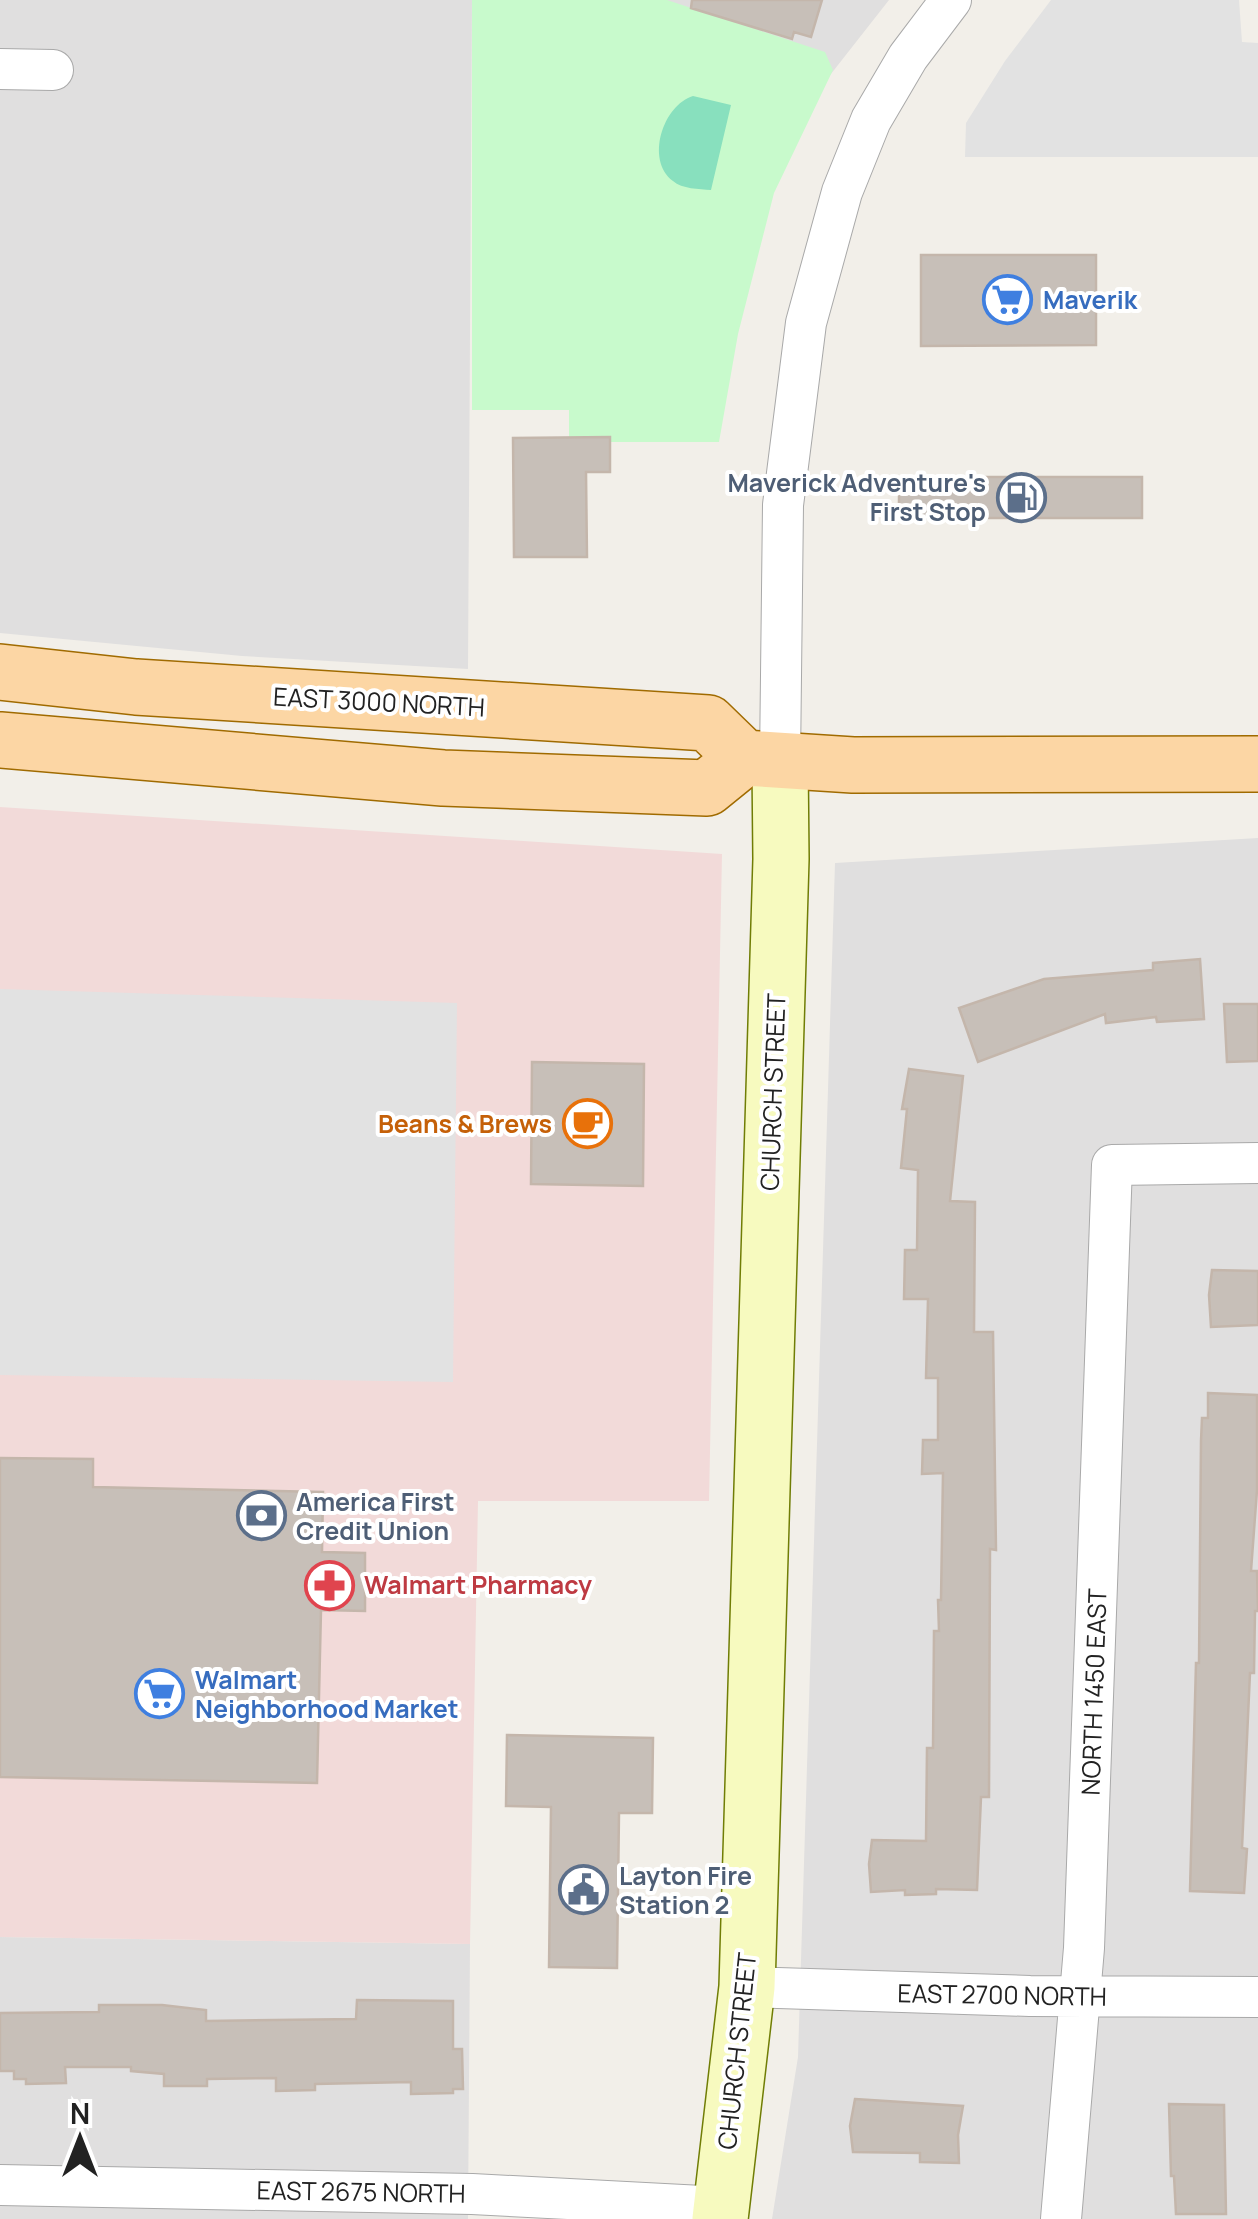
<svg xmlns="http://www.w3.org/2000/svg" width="1258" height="2219" font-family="Manrope,sans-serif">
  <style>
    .residential { fill: #e0dfdf }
    .commercial { fill: #f2dad9 }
    .park { fill: #c8facc }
    .pitch { fill: #88e0be }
    .parking { fill: #e2e2e2 }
    .building { fill: #c7bfb8; stroke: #c4b6ab; stroke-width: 2.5 }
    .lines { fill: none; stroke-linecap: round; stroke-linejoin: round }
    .street-casing { stroke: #a9a9a9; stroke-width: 42 }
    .secondary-casing { stroke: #707d05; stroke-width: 58 }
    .primary-casing { stroke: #a06b00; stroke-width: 58 }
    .street { stroke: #fff; stroke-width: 40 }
    .secondary { stroke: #f7fabf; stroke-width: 55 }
    .primary { stroke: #fcd6a4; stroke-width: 55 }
    .labels { text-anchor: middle; stroke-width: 8; stroke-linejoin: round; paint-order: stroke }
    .shop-label { font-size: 25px; font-weight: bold; fill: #366cbe; stroke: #fff; text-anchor: start }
    .service-label { font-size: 25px; font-weight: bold; fill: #4e5e75; stroke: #fff; text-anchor: start }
    .street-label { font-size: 25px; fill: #222; stroke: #fff }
    .food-label { font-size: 25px; font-weight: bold; fill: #c56008; stroke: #fff; text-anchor: end }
    .health-label { font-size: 25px; font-weight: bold; fill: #be3a42; stroke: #fff; text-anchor: start }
  </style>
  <rect width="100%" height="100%" fill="#f2efe9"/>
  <path class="residential" d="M 0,0 L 472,0 L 468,669 L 242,656 L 0,633 Z
    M 550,0 L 889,0 L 827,79 Z
    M 1258,838 L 1258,2219 L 772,2219 L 798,2057 L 835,863 Z
    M 0,1937 L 470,1944 L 468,2219 L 0,2219 Z"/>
  <path class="commercial" d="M 0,807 L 722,854 L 709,1501 L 478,1501 L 470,1944 L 0,1937 Z"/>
  <path class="park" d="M 472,0 L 667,0 L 825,52 L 833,70 L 774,193 L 738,334 L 719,442 L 569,442 L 569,410 L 472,410 Z"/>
  <path class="pitch" d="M 693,96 L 731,105 L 711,190 C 699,189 682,189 673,181 C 645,160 663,105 693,96 Z"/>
  <path class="parking" d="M 1051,0 L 1239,0 L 1242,42 L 1258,43 L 1258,157 L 965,157 L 966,123 L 1005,61 Z
    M 0,989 L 457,1003 L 453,1382 L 0,1375 Z"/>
  <path class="building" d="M 692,0 L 822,0 L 811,37 L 794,32 L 792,39 L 691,8 Z
    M 921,255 L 1096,255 L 1096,345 L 921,346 Z
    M 610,437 L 610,472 L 586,472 L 587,557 L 514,557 L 513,438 Z
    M 899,477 L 1142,477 L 1142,518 L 899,518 Z
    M 1200,959 L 1204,1019 L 1157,1022 L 1156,1017 L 1106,1023 L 1105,1014 L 978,1062 L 959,1008 L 1044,979 L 1153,970 L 1153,963 Z
    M 1224,1004 L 1258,1004 L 1258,1061 L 1227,1062 Z
    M 532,1062 L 644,1064 L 643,1186 L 531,1184 Z
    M 909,1069 L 963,1076 L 950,1201 L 975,1202 L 974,1332 L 993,1332 L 996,1550 L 990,1549 L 989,1797 L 981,1797 L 977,1890 L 936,1889 L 936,1894 L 905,1895 L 905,1890 L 871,1892 L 869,1864 L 872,1840 L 926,1841 L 927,1748 L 933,1748 L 934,1631 L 939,1631 L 938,1600 L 941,1600 L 943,1473 L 922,1474 L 923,1440 L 938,1440 L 938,1378 L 926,1378 L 928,1299 L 904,1299 L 905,1250 L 917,1250 L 918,1170 L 901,1168 L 907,1109 L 902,1109 Z
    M 1212,1270 L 1258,1271 L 1258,1325 L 1211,1327 L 1209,1295 Z
    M 1208,1393 L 1257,1395 L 1257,1490 L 1251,1571 L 1257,1571 L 1258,1611 L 1255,1611 L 1254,1673 L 1250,1673 L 1242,1848 L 1247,1849 L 1244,1893 L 1190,1891 L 1196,1663 L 1199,1663 L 1201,1441 L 1202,1418 L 1208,1418 Z
    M 0,1458 L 93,1459 L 93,1487 L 323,1492 L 322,1552 L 365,1553 L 365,1611 L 321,1610 L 317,1783 L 0,1777 Z
    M 507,1735 L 653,1738 L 652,1813 L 619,1813 L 617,1968 L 549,1967 L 551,1807 L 506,1806 Z
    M 357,2000 L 453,2001 L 453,2049 L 462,2049 L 463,2089 L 453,2089 L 453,2093 L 411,2094 L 411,2082 L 315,2084 L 315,2090 L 276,2091 L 276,2078 L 207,2079 L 207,2086 L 164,2086 L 164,2074 L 131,2071 L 131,2067 L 65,2067 L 66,2083 L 26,2084 L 26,2079 L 14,2079 L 14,2071 L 0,2071 L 0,2013 L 99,2012 L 99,2005 L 162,2005 L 206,2010 L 206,2021 L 356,2019 Z
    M 855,2099 L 963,2106 L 958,2135 L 959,2163 L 920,2162 L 920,2153 L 853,2152 L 850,2126 Z
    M 1169,2104 L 1224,2105 L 1226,2214 L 1176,2214 L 1174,2176 L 1171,2176 Z"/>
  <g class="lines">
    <defs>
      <path id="street" d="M 0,69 L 53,70
        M 780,761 L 783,505 L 806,323 L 842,192 L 871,120 L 908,57 L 951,0
        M 747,1987 L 1030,1996 L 1258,1997
        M 0,2185 L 472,2194 L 721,2207
        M 1061,2219 L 1084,1948 L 1112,1165 L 1258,1163"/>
      <path id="secondary" d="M 720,2219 L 747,1987 L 781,859 L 780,761"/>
      <path id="primary" d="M 0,672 L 136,687 L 708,723 L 744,758 L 707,788 L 443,778 L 0,740
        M 744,758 L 853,765 L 1258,764"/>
    </defs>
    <use href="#street" class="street-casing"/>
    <use href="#secondary" class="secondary-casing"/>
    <use href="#primary" class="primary-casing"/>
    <use href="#street" class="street"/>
    <use href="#secondary" class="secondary"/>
    <use href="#primary" class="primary"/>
  </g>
  <defs>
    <symbol id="supermarket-ring" viewBox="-11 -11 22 22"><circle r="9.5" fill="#fff" stroke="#3f7fe0" stroke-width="1.5"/><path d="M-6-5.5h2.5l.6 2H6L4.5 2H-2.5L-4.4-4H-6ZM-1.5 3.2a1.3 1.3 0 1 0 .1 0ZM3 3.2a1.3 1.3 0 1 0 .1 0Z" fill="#3f7fe0"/></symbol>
    <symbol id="fuel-ring" viewBox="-11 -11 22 22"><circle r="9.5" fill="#fff" stroke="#5c6f8a" stroke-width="1.5"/><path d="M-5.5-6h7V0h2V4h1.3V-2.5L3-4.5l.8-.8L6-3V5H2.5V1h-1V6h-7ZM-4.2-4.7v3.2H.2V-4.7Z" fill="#5c6f8a"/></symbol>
    <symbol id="cafe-ring" viewBox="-11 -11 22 22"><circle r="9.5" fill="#fff" stroke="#e8710a" stroke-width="1.5"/><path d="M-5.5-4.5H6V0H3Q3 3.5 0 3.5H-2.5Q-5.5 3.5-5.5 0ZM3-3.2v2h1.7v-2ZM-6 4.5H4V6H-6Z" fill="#e8710a"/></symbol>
    <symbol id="bank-ring" viewBox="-11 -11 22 22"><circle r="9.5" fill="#fff" stroke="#5c6f8a" stroke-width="1.5"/><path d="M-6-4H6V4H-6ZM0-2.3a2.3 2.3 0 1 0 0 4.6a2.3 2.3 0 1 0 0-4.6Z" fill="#5c6f8a"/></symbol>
    <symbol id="pharmacy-ring" viewBox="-11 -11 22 22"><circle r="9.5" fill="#fff" stroke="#e0444e" stroke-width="1.5"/><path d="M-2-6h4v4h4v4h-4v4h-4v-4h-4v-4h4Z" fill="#e0444e"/></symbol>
    <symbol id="civic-ring" viewBox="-11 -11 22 22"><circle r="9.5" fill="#fff" stroke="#5c6f8a" stroke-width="1.5"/><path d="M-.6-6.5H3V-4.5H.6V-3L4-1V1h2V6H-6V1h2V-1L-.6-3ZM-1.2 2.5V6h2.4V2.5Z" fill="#5c6f8a"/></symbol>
  </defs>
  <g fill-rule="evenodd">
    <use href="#supermarket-ring" x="980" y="272" width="55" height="55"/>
    <use href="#fuel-ring" x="994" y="470" width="55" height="55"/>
    <use href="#cafe-ring" x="560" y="1096" width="55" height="55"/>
    <use href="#bank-ring" x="234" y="1488" width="55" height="55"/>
    <use href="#pharmacy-ring" x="302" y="1558" width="55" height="55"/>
    <use href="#supermarket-ring" x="132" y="1666" width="55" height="55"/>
    <use href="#civic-ring" x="556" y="1862" width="55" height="55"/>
  </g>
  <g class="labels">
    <g class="shop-label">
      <text x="1043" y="309">Maverik</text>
      <text x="195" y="1689">Walmart<tspan x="195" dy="29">Neighborhood Market</tspan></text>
    </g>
    <g class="service-label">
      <text x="986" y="492" text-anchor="end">Maverick Adventure's<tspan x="986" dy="29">First Stop</tspan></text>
      <text x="296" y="1511">America First<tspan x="296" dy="29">Credit Union</tspan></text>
      <text x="619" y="1885">Layton Fire<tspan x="619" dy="29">Station 2</tspan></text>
    </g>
    <g class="street-label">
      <text transform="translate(379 702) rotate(3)" y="9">EAST 3000 NORTH</text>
      <text transform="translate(773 1092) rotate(-88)" y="9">CHURCH STREET</text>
      <text transform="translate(1094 1692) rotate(-88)" y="9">NORTH 1450 EAST</text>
      <text transform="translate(1002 1995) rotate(1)" y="9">EAST 2700 NORTH</text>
      <text transform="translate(737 2051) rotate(-84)" y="9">CHURCH STREET</text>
      <text transform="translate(361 2192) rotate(1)" y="9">EAST 2675 NORTH</text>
    </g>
    <g class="food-label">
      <text x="552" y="1133">Beans &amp; Brews</text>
    </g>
    <g class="health-label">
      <text x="364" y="1594">Walmart Pharmacy</text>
    </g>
  </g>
  <g transform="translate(80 2139)" stroke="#ffffff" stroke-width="8" paint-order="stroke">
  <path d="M0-8L18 38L0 25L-18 38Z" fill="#222222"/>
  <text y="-15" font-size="28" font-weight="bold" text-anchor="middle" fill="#222222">N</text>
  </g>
</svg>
